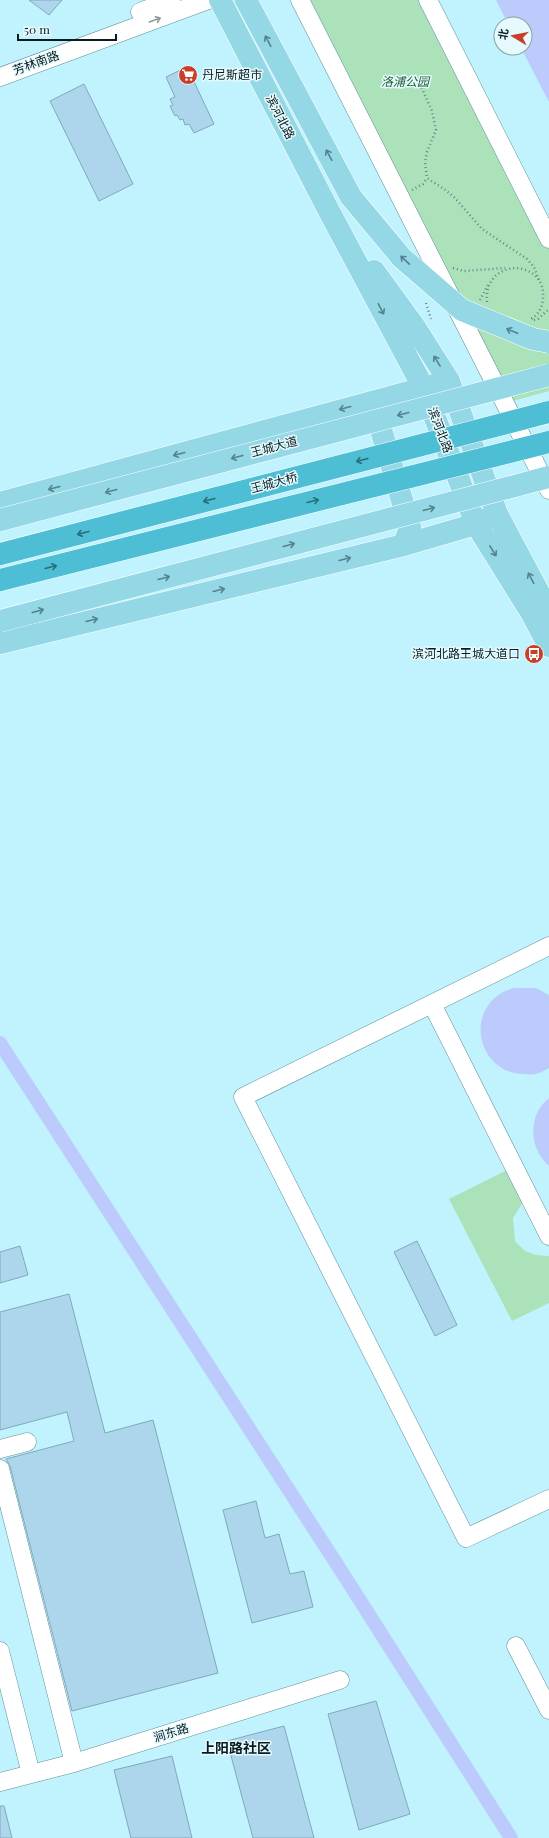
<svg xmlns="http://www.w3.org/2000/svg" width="549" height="1838" font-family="'Playfair Display','Noto Sans SC',serif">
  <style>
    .green { fill: #ace2b9 }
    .water { fill: #bccbfc }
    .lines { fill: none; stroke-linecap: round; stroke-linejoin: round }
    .canal { stroke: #bccbfc; stroke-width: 14 }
    .building { fill: #add6ec; stroke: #80a8bd }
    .minor-casing { stroke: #608f99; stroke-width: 19 }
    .major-casing { stroke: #fff; stroke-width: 23 }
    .path { stroke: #62858c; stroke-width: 2.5; stroke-dasharray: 1 3; stroke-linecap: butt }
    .minor { stroke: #fff; stroke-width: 18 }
    .major { stroke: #94d8e5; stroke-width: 22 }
    .major-bridge-casing { stroke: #fff; stroke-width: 23; stroke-linecap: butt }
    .highway-bridge-casing { stroke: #fff; stroke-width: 23; stroke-linecap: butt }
    .major-bridge { stroke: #94d8e5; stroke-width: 22 }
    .highway-bridge { stroke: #4dbed3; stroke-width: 22 }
    .oneway { stroke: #90999b }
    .oneway2 { stroke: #55838c }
    .oneway3 { stroke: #2a6d7a }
    .labels { text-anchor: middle; stroke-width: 3; stroke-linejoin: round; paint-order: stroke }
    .street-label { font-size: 12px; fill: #081c20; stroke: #e6fafe }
    .poi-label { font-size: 12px; fill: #081c20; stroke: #e6fafe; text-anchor: start }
    .park-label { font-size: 12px; font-style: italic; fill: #1f6036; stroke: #e6fafe }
    .quarter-label { font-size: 14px; font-weight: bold; fill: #081c20; stroke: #e6fafe }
  </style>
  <rect width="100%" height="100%" fill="#c0f3fd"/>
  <path class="green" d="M 300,0 L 428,0 L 549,239 L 549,391 L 505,403 Z
    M 507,1170 L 523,1202 L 513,1218 L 515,1241 L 525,1251 L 536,1255 L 549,1256 L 549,1303 L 512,1321 L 449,1199 Z"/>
  <path class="water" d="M 496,0 L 549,0 L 549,102 L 521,48 L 525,48 L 525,24 L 508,24 Z
    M 513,988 L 536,988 L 549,995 L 549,1068 C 545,1070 540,1073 535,1074 C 531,1075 527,1074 523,1074 C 483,1073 465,1021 497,996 C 501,992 508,990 513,988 Z
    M 549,1098 L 549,1166 C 529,1149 527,1115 549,1098 Z"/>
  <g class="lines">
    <path class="canal" d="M 0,1043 L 347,1580 L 511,1838"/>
  </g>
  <path class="building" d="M 29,0 L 62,0 L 49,15 Z
    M 187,67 L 214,124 L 194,133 L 189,124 L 185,125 L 183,119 L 180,120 L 177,115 L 175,116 L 170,106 L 173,105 L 170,99 L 175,97 L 166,77 Z
    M 84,84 L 133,184 L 99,201 L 50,101 Z
    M 417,1241 L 457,1325 L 435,1336 L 394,1252 Z
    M 20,1246 L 28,1275 L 0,1283 L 0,1252 Z
    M 69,1294 L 105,1433 L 153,1420 L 218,1673 L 72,1711 L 10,1466 L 6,1459 L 74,1441 L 67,1412 L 0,1430 L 0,1312 Z
    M 256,1501 L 265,1538 L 279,1534 L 290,1574 L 304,1571 L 313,1607 L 252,1623 L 223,1510 Z
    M 376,1701 L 410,1814 L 359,1830 L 328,1714 Z
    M 284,1726 L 314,1838 L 253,1838 L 227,1741 Z
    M 172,1756 L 192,1838 L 131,1838 L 114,1770 Z
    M 0,1806 L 4,1806 L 12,1838 L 0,1838 Z"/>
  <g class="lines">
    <defs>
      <path id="minor" d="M 300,0 L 549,490
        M 428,0 L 549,239
        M 140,12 L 171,0
        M 0,77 L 208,0
        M 549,946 L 243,1097 L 466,1538 L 549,1499
        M 432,1004 L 549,1236
        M 0,1449 L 27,1442
        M 0,1469 L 74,1763
        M 516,1646 L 549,1710
        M 0,1651 L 31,1774
        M 0,1782 L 74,1763 L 340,1680"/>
      <path id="major" d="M 220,0 L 330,213 L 423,387 L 476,524 L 532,614 L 549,646
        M 374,271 L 414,326 L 449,381 L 497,514 L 549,612
        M 369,406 L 376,413 L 410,527 L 404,545
        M 0,503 L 449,381
        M 0,643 L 404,545 L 476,524 L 497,514"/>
    </defs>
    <use href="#minor" class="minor-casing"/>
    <use href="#major" class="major-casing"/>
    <path class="path" d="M 420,84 L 432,111 L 436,130 L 427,152 L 425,162 L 427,178 L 444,189 L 454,197 L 482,229 L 527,259 L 534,267 L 539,280
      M 412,190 L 423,184 L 427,178
      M 453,268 L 464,271 L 505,268
      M 480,300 L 489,283
      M 487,302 C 483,257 547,258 543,299 C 542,308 539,314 531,319
      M 426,303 L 431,319
      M 534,320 L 538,319 L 549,309"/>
    <use href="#minor" class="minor"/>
    <use href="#major" class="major"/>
    <defs>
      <path id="major-bridge" d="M 246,0 L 351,197 L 402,258 L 462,310 L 533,339 L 549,342
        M 0,520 L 549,375
        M 0,621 L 549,477"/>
      <path id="highway-bridge" d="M 0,554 L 549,412
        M 0,580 L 549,442"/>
    </defs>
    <use href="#major-bridge" class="major-bridge-casing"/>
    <use href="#highway-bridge" class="highway-bridge-casing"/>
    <use href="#major-bridge" class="major-bridge"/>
    <use href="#highway-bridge" class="highway-bridge"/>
  </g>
  <defs><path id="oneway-shaft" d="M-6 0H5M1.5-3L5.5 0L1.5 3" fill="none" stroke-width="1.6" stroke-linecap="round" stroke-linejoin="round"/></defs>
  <use class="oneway" href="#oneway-shaft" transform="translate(155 20) rotate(-20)"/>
  <g class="oneway2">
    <use href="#oneway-shaft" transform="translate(268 41) rotate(-118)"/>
    <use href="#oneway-shaft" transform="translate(329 155) rotate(-118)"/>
    <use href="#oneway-shaft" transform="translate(405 260) rotate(-137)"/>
    <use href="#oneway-shaft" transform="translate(381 309) rotate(62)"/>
    <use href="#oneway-shaft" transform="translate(512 331) rotate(-157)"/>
    <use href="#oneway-shaft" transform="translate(437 361) rotate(-122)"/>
    <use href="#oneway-shaft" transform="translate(345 408) rotate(165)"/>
    <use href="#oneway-shaft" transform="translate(403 414) rotate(165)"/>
    <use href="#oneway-shaft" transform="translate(179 454) rotate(165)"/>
    <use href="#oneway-shaft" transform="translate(237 457) rotate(165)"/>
    <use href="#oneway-shaft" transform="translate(54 488) rotate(165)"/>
    <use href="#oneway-shaft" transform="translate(111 491) rotate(165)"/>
    <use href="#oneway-shaft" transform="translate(429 509) rotate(-15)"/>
    <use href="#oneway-shaft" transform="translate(289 545) rotate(-15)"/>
    <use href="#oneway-shaft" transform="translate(493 551) rotate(58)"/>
    <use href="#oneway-shaft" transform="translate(345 559) rotate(-14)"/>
    <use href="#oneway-shaft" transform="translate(164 578) rotate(-15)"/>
    <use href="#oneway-shaft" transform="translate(531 578) rotate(-118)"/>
    <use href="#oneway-shaft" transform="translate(219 590) rotate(-14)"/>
    <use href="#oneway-shaft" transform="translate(38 611) rotate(-15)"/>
    <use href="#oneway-shaft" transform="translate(92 620) rotate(-14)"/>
  </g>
  <g class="oneway3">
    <use href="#oneway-shaft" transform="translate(362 460) rotate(165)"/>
    <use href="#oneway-shaft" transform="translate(209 500) rotate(165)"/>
    <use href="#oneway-shaft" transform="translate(313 501) rotate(-14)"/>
    <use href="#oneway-shaft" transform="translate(83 533) rotate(165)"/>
    <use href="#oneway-shaft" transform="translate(51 567) rotate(-14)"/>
  </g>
  <defs>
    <symbol id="supermarket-disc" viewBox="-11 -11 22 22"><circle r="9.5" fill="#ca3e27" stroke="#e6fafe"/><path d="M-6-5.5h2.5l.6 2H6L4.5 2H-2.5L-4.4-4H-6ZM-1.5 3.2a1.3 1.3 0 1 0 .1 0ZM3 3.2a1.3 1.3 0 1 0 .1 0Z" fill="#fff"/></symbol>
    <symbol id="bus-disc" viewBox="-11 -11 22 22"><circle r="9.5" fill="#ca3e27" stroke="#e6fafe"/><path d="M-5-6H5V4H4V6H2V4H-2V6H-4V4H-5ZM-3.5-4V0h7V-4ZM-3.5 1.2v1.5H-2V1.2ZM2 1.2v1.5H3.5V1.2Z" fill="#fff"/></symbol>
  </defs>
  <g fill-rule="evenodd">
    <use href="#supermarket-disc" x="177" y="64" width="22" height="22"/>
    <use href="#bus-disc" x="523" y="643" width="22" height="22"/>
  </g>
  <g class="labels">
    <g class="street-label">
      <text transform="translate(36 63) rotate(-20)" y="4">芳林南路</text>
      <text transform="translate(280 117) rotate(63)" y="4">滨河北路</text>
      <text transform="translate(440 430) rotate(69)" y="4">滨河北路</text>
      <text transform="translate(274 447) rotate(-15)" y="4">王城大道</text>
      <text transform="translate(274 483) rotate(-15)" y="4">王城大桥</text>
      <text transform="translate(171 1733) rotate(-17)" y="4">涧东路</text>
    </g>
    <g class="poi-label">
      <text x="202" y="79">丹尼斯超市</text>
      <text x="520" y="658" text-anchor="end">滨河北路王城大道口</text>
    </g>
    <g class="park-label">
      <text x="405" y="86">洛浦公园</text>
    </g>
    <g class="quarter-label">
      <text x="236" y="1753">上阳路社区</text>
    </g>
  </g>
  <g transform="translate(513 36) rotate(280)"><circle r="19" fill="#e6fafe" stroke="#8da1a5"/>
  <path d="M0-3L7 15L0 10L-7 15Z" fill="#ca3e27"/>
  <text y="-6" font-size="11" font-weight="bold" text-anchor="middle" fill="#081c20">北</text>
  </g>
  <path d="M18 34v6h98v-6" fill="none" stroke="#081c20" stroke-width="2"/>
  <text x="24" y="34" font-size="12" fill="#081c20" stroke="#e6fafe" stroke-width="3" paint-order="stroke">50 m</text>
</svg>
